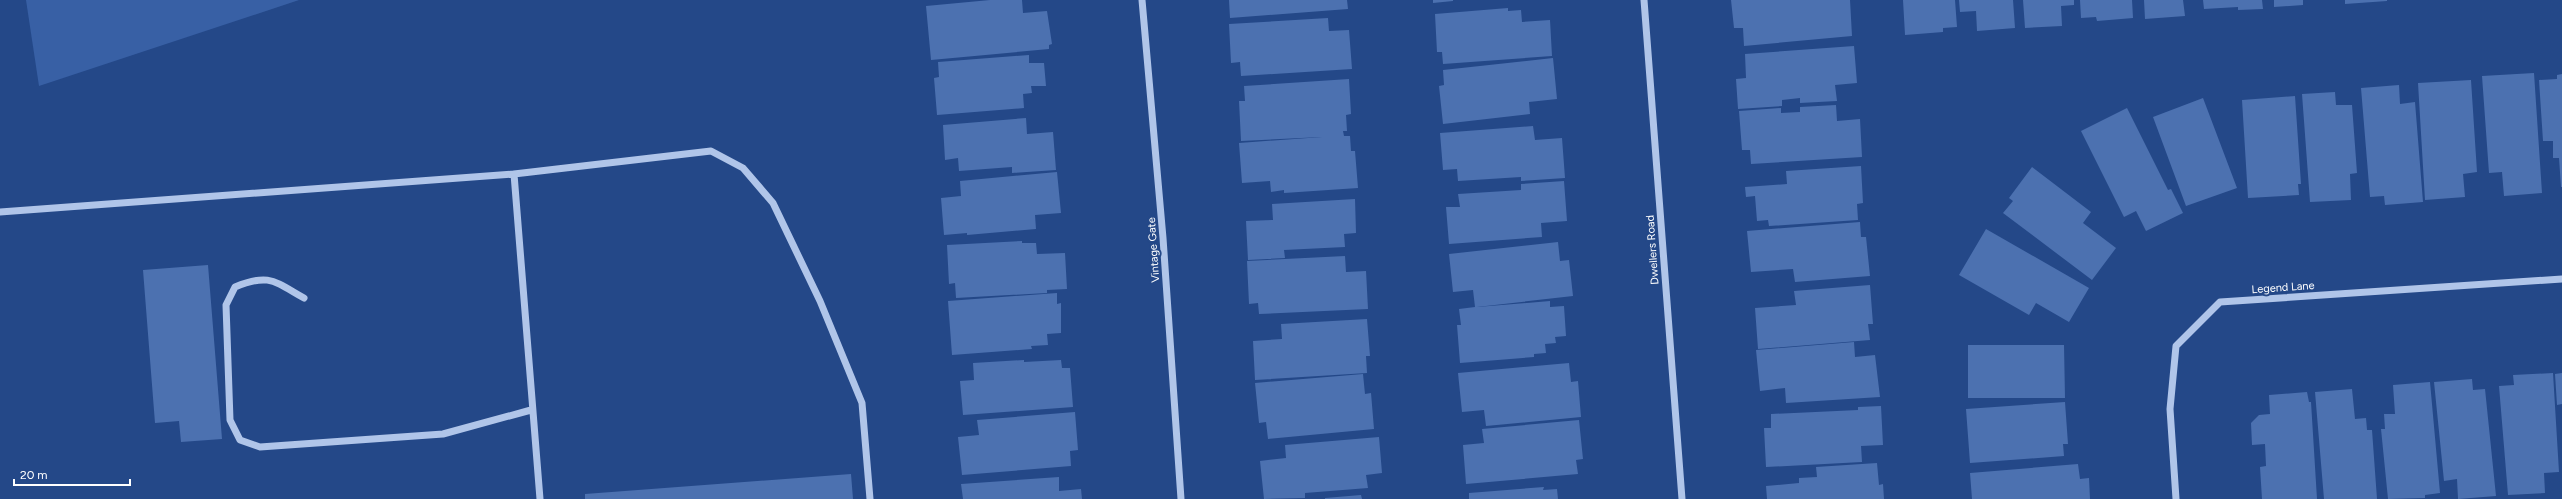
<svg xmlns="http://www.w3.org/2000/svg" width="2562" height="499" font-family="Figtree,sans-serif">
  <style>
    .green { fill: #3860a5 }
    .building { fill: #4c71b0 }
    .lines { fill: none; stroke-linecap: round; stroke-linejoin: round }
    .minor { stroke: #b0c5e9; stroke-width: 7 }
    .labels { text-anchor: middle; stroke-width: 4; stroke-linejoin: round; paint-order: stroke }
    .street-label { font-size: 11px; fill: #fff; stroke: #244888 }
  </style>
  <rect width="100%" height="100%" fill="#244888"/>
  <path class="green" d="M 26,0 L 299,0 L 39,86 Z"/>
  <path class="building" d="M 990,0 L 1022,0 L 1023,13 L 1047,11 L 1052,44 L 1049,45 L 1049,49 L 931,60 L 926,6 Z
    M 1229,0 L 1347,0 L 1348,9 L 1230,18 Z
    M 1433,0 L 1453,0 L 1453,1 L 1433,3 Z
    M 1731,0 L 1850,0 L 1852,36 L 1744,46 L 1743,28 L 1734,28 Z
    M 1903,0 L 1955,0 L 1957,27 L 1943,28 L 1943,32 L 1905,35 Z
    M 1959,0 L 2013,0 L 2015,28 L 1977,31 L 1976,11 L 1960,12 Z
    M 2023,0 L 2074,0 L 2074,5 L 2061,6 L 2062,26 L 2025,28 Z
    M 2080,0 L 2132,0 L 2133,18 L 2097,21 L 2096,17 L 2081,18 Z
    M 2144,0 L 2183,0 L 2185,16 L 2145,19 Z
    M 2203,0 L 2262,0 L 2263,9 L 2238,10 L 2238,7 L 2204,9 Z
    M 2274,0 L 2303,0 L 2303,5 L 2274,7 Z
    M 2345,0 L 2387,0 L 2387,1 L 2345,4 Z
    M 1508,8 L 1508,11 L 1521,10 L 1522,22 L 1550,20 L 1552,56 L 1443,64 L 1442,52 L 1437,52 L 1435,14 Z
    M 1328,18 L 1329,31 L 1349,30 L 1352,69 L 1241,76 L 1240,62 L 1231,63 L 1229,24 Z
    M 1854,46 L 1857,83 L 1835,85 L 1837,101 L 1800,103 L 1800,98 L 1782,100 L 1782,106 L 1738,109 L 1736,79 L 1746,78 L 1745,54 Z
    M 1029,55 L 1029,63 L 1044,63 L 1046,86 L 1031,86 L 1032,93 L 1023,94 L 1024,108 L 937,115 L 934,78 L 939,77 L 938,62 Z
    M 1553,58 L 1557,99 L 1529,102 L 1530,114 L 1443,124 L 1439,86 L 1444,85 L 1443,70 Z
    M 2534,73 L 2542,193 L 2504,196 L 2502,172 L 2489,173 L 2482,76 Z
    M 2562,74 L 2562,187 L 2561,187 L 2559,158 L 2553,158 L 2553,141 L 2543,141 L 2539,80 L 2557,79 L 2557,75 Z
    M 1349,79 L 1351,114 L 1346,115 L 1347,131 L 1343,131 L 1344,136 L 1350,136 L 1351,151 L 1355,151 L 1358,188 L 1284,193 L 1284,190 L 1271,192 L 1270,181 L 1242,183 L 1239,143 L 1322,137 L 1241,141 L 1239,101 L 1245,101 L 1244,86 Z
    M 2471,80 L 2477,172 L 2463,174 L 2465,197 L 2425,200 L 2418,83 Z
    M 2399,85 L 2400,104 L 2415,102 L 2423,202 L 2385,205 L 2384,196 L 2370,197 L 2361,88 Z
    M 2335,92 L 2336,105 L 2352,105 L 2357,173 L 2350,174 L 2351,200 L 2310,202 L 2302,94 Z
    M 2295,96 L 2301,184 L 2298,184 L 2299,195 L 2248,198 L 2242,100 Z
    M 2203,98 L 2237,188 L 2186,206 L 2153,117 Z
    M 1836,105 L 1837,121 L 1860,119 L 1862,157 L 1751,164 L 1750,150 L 1742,150 L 1739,111 L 1781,108 L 1781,113 L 1800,112 L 1800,107 Z
    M 2127,108 L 2168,190 L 2171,189 L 2183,213 L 2146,231 L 2136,211 L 2124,217 L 2081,131 Z
    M 1026,118 L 1027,134 L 1053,132 L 1056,170 L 1012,173 L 1012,167 L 959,171 L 958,158 L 945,160 L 943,125 Z
    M 1533,126 L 1535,140 L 1562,138 L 1565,178 L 1521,181 L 1521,177 L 1458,181 L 1457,169 L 1443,170 L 1440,133 Z
    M 1861,166 L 1863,203 L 1857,204 L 1858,220 L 1769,226 L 1768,220 L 1757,221 L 1755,196 L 1746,197 L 1745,187 L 1787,184 L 1786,171 Z
    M 2032,167 L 2091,212 L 2083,223 L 2116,248 L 2092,280 L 2003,213 L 2013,201 L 2009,198 Z
    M 1057,172 L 1061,213 L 1035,215 L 1036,229 L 967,235 L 967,233 L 944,235 L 941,198 L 961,196 L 960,181 Z
    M 1564,181 L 1567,221 L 1541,223 L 1542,237 L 1449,244 L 1446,207 L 1460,207 L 1458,194 L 1521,190 L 1521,184 Z
    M 1355,199 L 1356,233 L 1344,234 L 1345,247 L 1284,250 L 1285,258 L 1248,260 L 1246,221 L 1273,220 L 1272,204 Z
    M 1860,222 L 1861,237 L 1866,237 L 1870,276 L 1795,282 L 1793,269 L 1751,272 L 1747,231 Z
    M 1986,229 L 2089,288 L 2069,322 L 2036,303 L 2029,315 L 1959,275 Z
    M 1022,241 L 1022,243 L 1036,243 L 1037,254 L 1065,253 L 1067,289 L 1047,290 L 1047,293 L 956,298 L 955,283 L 949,284 L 947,245 Z
    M 1558,242 L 1560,261 L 1569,260 L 1573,296 L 1477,307 L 1550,301 L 1550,307 L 1564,306 L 1566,336 L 1555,337 L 1556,343 L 1545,344 L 1546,353 L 1534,354 L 1534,357 L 1460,363 L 1457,325 L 1461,325 L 1459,309 L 1475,307 L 1473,290 L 1453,292 L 1449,254 Z
    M 1345,256 L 1346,272 L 1366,271 L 1368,309 L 1259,314 L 1258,303 L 1249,304 L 1247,261 Z
    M 208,265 L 222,439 L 181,442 L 179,421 L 155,423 L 143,270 Z
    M 1870,285 L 1873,324 L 1868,324 L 1870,340 L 1758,349 L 1755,308 L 1796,305 L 1794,291 Z
    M 1057,293 L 1057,304 L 1061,303 L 1061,333 L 1047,334 L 1048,345 L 1031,346 L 1032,349 L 952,355 L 948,301 Z
    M 1367,319 L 1370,356 L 1366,356 L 1367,373 L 1255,380 L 1253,341 L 1282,339 L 1281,324 Z
    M 1854,342 L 1855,357 L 1875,355 L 1880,397 L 1786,403 L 1785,388 L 1760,391 L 1756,350 Z
    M 1968,345 L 2064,345 L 2065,398 L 1968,398 Z
    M 1024,360 L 1024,362 L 1061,360 L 1062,368 L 1070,368 L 1073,407 L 963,415 L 960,381 L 974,380 L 973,363 Z
    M 1569,363 L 1571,382 L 1578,381 L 1581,417 L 1486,426 L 1484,410 L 1462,412 L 1458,373 Z
    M 2553,373 L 2559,472 L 2544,473 L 2545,493 L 2508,495 L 2499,386 L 2514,385 L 2513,375 Z
    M 2562,373 L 2562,404 L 2557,405 L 2555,374 Z
    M 1363,374 L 1365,394 L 1371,393 L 1374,429 L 1268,439 L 1266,422 L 1259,423 L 1255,383 Z
    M 2472,379 L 2473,390 L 2485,389 L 2496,496 L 2458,499 L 2457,479 L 2444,481 L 2434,382 Z
    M 2430,382 L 2440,493 L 2425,495 L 2425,498 L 2388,499 L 2381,429 L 2385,429 L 2384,414 L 2395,414 L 2393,385 Z
    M 2352,389 L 2355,419 L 2366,418 L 2367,430 L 2372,430 L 2377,499 L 2324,499 L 2315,392 Z
    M 2307,392 L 2309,402 L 2311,402 L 2317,499 L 2262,499 L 2260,467 L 2266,466 L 2265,444 L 2252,445 L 2251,423 L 2259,415 L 2270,414 L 2269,395 Z
    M 2065,402 L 2068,444 L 2063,444 L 2064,456 L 1970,463 L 1966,409 Z
    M 1881,406 L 1883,445 L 1861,446 L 1862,462 L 1766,467 L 1764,428 L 1771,428 L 1771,414 L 1858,410 L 1858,407 Z
    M 1075,412 L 1078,450 L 1070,451 L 1071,466 L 962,475 L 958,437 L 979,435 L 977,420 Z
    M 1579,420 L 1583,459 L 1576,460 L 1578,474 L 1466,484 L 1463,445 L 1484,443 L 1482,429 Z
    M 1379,437 L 1382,473 L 1366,475 L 1368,488 L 1305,493 L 1305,498 L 1264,499 L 1260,461 L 1286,458 L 1285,445 Z
    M 1877,463 L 1879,485 L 1883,484 L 1884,499 L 1767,499 L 1766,486 L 1799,483 L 1799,478 L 1817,477 L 1816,467 Z
    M 2078,464 L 2080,479 L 2089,478 L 2090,499 L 1972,499 L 1970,473 Z
    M 851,474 L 853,499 L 585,499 L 585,494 Z
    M 1059,477 L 1059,491 L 1081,489 L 1082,499 L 963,499 L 961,484 Z
    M 1544,487 L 1543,490 L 1557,489 L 1558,499 L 1469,499 L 1469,493 Z
    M 1361,495 L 1362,499 L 1325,499 L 1325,498 Z"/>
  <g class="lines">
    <path class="minor" d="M 1142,0 L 1163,238 L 1181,499
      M 1644,0 L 1682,499
      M 514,174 L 711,151 L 743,168 L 773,203 L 820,301 L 862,403 L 870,499
      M 0,212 L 514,174 L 540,499
      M 304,298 C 274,281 269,273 235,287 L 226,305 L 230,420 L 240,440 L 260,447 L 443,434 L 531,410
      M 2176,499 L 2170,409 L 2176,346 L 2220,302 L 2562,279"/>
  </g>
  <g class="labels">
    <g class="street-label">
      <text transform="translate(1153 250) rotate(-94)" y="4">Vintage Gate</text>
      <text transform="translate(1652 250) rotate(-94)" y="4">Dwellers Road</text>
      <text transform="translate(2283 287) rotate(-4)" y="4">Legend Lane</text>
    </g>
  </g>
  <path d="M14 479v6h116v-6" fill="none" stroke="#ffffff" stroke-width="2"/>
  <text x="20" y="479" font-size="12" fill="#ffffff" stroke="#244888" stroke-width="3" paint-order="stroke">20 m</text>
</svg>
